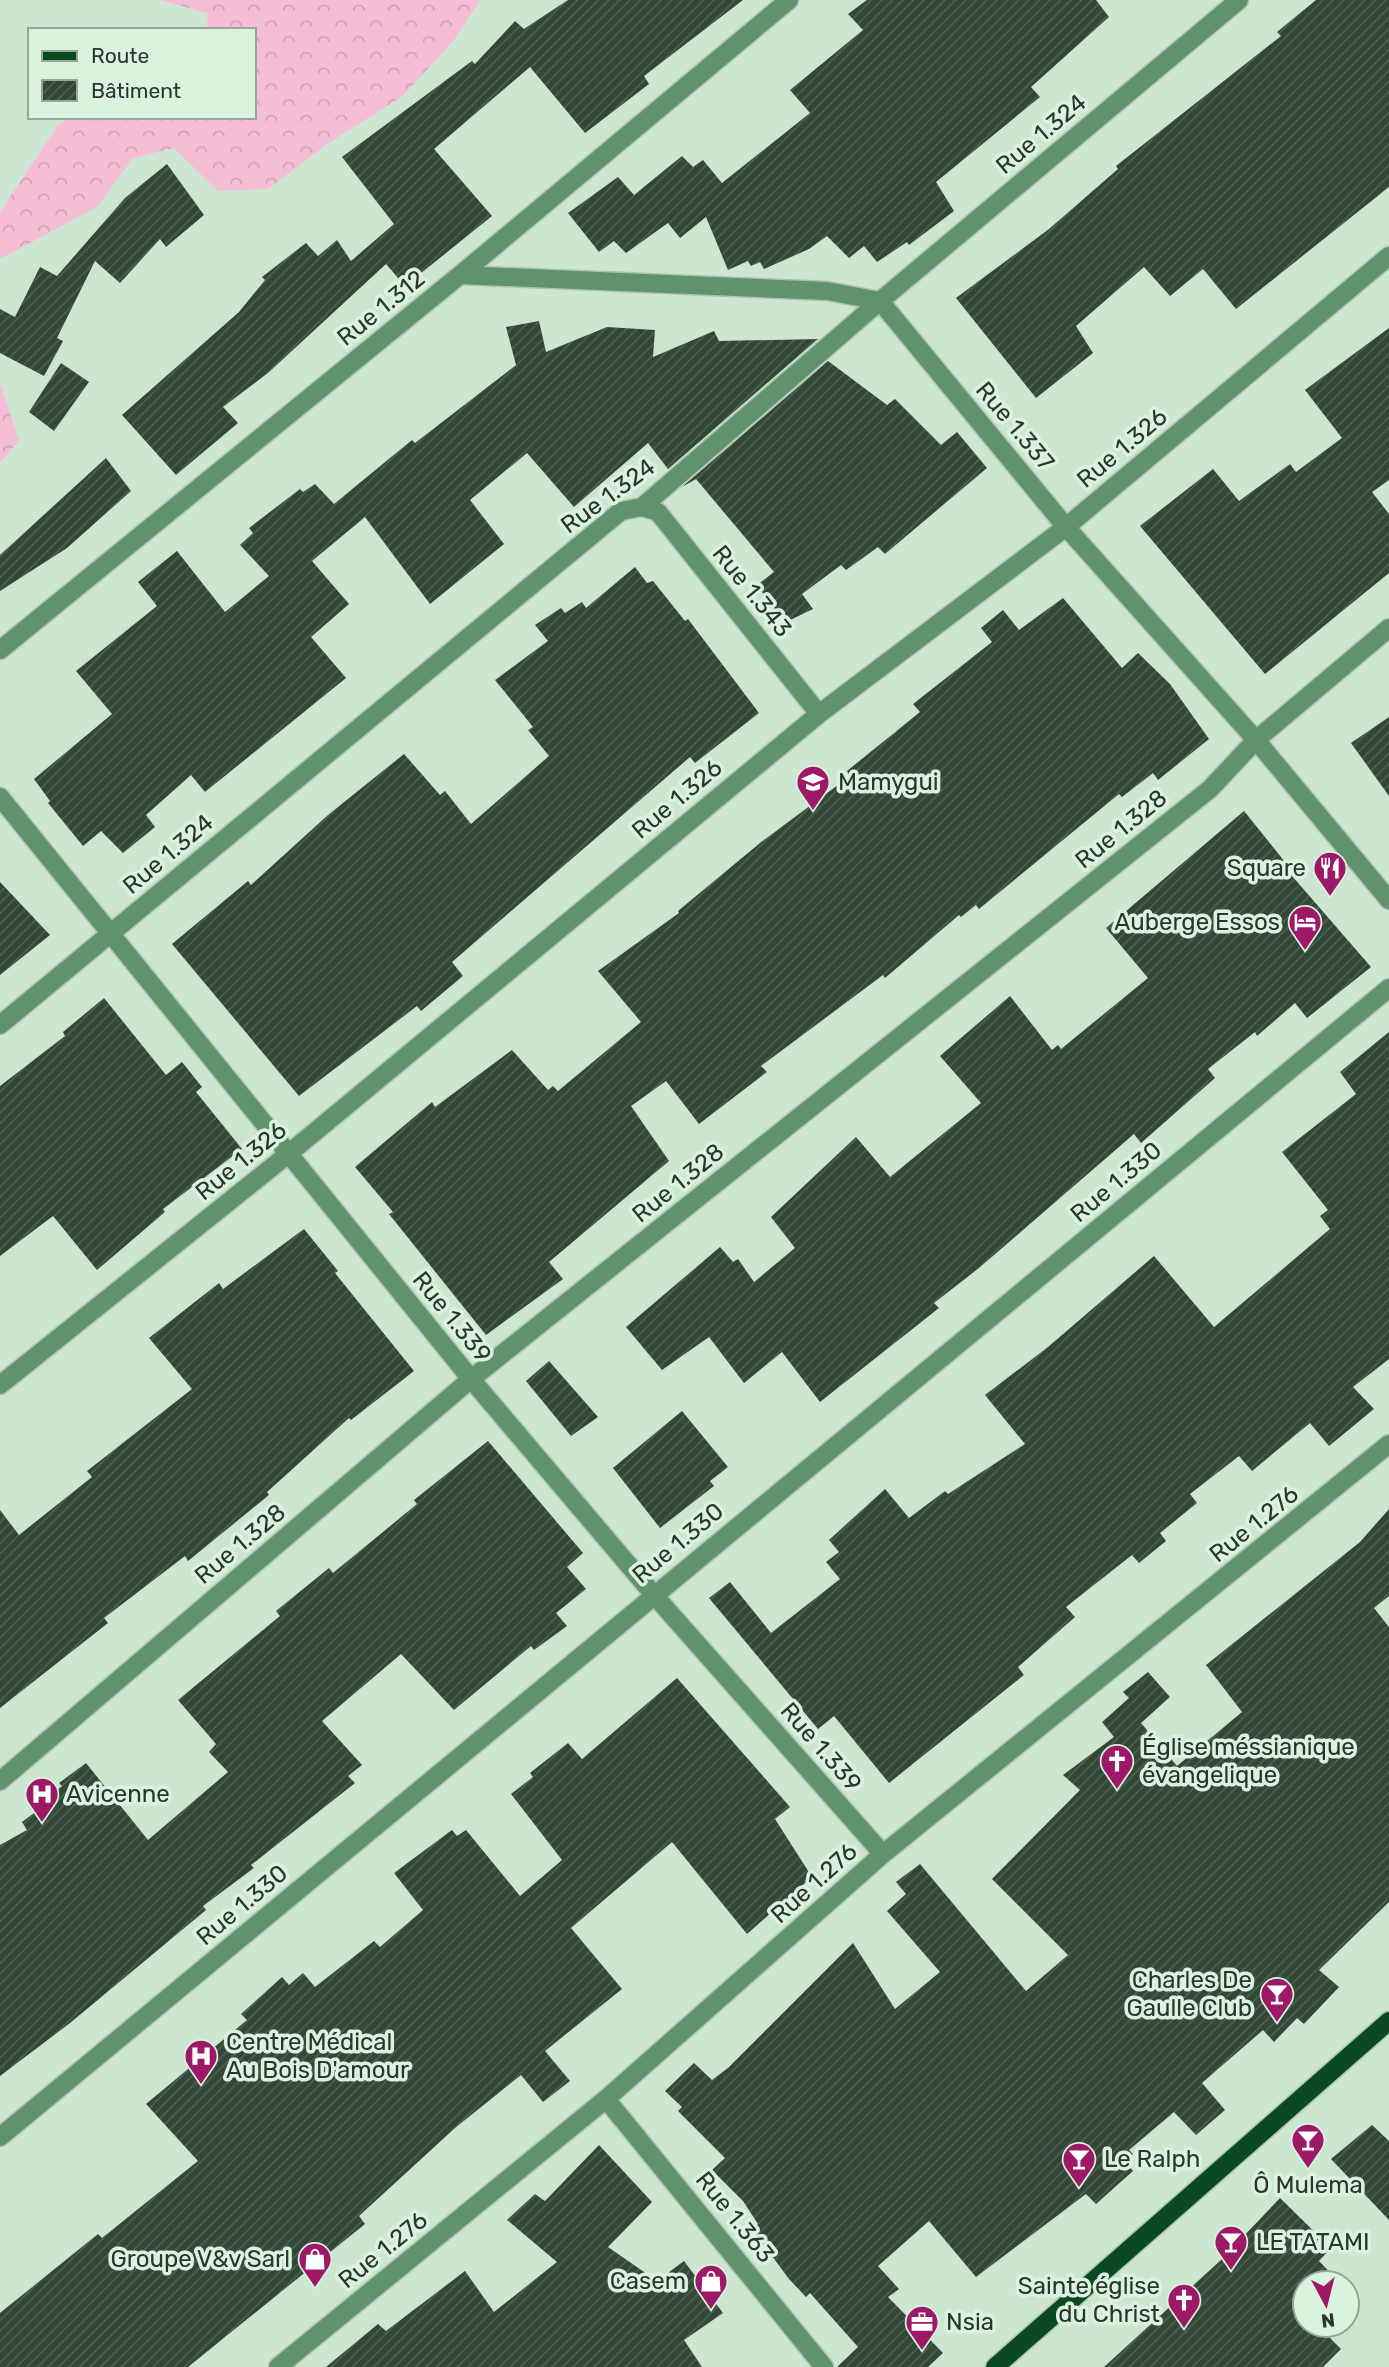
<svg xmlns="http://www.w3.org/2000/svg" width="1389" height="2367" font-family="Rubik,sans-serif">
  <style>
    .forest { fill: url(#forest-crowns) }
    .building { fill: url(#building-hatch) }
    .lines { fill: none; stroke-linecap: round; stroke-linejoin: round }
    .minor-casing { stroke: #adc3b1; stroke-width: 21 }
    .major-casing { stroke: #adc3b1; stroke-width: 21 }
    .minor { stroke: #60926b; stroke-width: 18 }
    .major { stroke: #0a4922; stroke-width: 18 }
    .labels { text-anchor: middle; stroke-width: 7; stroke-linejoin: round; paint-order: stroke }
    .street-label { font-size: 24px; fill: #2b352d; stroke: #daf3df }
    .poi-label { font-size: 24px; fill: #2b352d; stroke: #daf3df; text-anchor: start }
  </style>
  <defs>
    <pattern id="forest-crowns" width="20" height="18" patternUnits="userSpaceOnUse" patternTransform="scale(1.75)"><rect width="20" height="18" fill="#f6bdd6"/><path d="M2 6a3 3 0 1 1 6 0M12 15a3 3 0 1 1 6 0" fill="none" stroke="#d3a3b8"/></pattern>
    <pattern id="building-hatch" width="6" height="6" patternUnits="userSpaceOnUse" patternTransform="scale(1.75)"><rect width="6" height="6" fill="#324736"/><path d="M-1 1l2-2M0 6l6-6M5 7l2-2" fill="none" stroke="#4e6052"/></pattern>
  </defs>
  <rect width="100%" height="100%" fill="#cde6d2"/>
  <path class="forest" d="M 160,0 L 480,0 L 454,40 L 403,96 L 330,142 L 268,189 L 218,191 L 174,148 L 133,158 L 97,207 L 0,259 L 0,212 L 58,125 L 72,117 L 254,117 L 254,30 L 208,30 L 207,13 Z
    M 0,383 L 19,440 L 0,463 Z"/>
  <path class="building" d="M 568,0 L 743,0 L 644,76 L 649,84 L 585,133 L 530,67 L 434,149 L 492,216 L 405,286 L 386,264 L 268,373 L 223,407 L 238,423 L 176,475 L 122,415 L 239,312 L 265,280 L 262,277 L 306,243 L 318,256 L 337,240 L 351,261 L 394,224 L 342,157 L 472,61 L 475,64 L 515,21 L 524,29 Z
    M 867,0 L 1096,0 L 1109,17 L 1031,87 L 1040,97 L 936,182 L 954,211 L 909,245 L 907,242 L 877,262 L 864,246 L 849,258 L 827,236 L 809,249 L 764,269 L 760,262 L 751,266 L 748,261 L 728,270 L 706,217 L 680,238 L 668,223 L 626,253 L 614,241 L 599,252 L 568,213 L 618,177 L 634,195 L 682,156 L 693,167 L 703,160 L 722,183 L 810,113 L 790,90 L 863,30 L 848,14 Z
    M 1316,0 L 1389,0 L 1389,187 L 1236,309 L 1203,269 L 1170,296 L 1144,267 L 1076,326 L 1093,353 L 1036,398 L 956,298 L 1049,229 L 1118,169 L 1116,166 L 1281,36 L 1277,32 Z
    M 167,164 L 204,215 L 166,247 L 160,239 L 120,283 L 95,261 L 57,338 L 63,341 L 44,376 L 0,353 L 0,309 L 15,317 L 40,267 L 57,276 L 125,198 Z
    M 539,321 L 546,352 L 607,327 L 655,330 L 653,357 L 714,331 L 719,341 L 818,339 L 668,469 L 648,443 L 574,507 L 527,453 L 470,500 L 504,544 L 430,604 L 365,517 L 312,561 L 349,604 L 311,637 L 346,678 L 205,792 L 191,775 L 146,815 L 155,827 L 123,853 L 101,831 L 83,846 L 48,803 L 50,801 L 34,779 L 112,714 L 76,671 L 157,606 L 138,582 L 177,551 L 225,612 L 269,576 L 240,545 L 253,533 L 249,528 L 300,489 L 303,492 L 315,484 L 334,504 L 412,440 L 415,443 L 516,365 L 506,327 Z
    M 1389,328 L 1389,480 L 1372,492 L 1389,514 L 1389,573 L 1265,674 L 1140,526 L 1213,469 L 1239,501 L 1290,464 L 1296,472 L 1342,438 L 1305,390 Z
    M 828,361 L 887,405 L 895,399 L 941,445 L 957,432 L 987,468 L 885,554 L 878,547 L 846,570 L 841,565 L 802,594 L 813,609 L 784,623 L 757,585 L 774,572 L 696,479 L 682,487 Z
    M 61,363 L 89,382 L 54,431 L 29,412 Z
    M 106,458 L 131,491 L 67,548 L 0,591 L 0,555 Z
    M 635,567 L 647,583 L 653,581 L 685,621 L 688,619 L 759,713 L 695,763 L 690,757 L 452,962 L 463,976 L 421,1011 L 417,1006 L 299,1096 L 172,944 L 248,881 L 251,885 L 328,815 L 404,754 L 440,795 L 445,791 L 471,824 L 549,756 L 528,730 L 533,727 L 495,680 L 548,641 L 535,625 L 561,608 L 565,613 L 582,602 L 586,608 Z
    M 1063,598 L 1122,668 L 1138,653 L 1170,684 L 1209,739 L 1158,780 L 1153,773 L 1122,797 L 1119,794 L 979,909 L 976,905 L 961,917 L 959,915 L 885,978 L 883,975 L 761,1066 L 767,1072 L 699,1124 L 666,1081 L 631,1106 L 669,1161 L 549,1262 L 563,1279 L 486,1335 L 389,1214 L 393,1212 L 355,1167 L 432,1102 L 435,1107 L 512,1050 L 548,1090 L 553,1086 L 558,1091 L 641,1022 L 598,971 L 679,913 L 678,911 L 760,843 L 850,776 L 847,771 L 920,712 L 913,704 L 992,642 L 981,628 L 1003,610 L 1019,630 Z
    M 1389,717 L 1389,796 L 1351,743 Z
    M 1244,811 L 1289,867 L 1286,869 L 1371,967 L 1307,1018 L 1295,1003 L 1257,1036 L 1255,1032 L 1208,1069 L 1215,1078 L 1141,1143 L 1134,1134 L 979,1268 L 934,1303 L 939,1308 L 820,1402 L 782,1352 L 744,1383 L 709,1337 L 662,1370 L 626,1327 L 720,1247 L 733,1262 L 738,1259 L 754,1282 L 795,1248 L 771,1217 L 856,1137 L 890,1177 L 981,1103 L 940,1056 L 1010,996 L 1052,1050 L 1058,1045 L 1061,1049 L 1148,978 L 1106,928 Z
    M 0,882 L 50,935 L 0,975 Z
    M 104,998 L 166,1075 L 182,1062 L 202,1087 L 196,1092 L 242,1149 L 163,1209 L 165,1212 L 97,1270 L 53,1216 L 0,1256 L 0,1086 L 65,1036 L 63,1032 Z
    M 1389,1032 L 1389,1359 L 1353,1387 L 1374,1409 L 1329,1446 L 1310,1423 L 1252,1471 L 1239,1456 L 1190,1494 L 1197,1503 L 1160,1533 L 1166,1541 L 1139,1563 L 1132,1555 L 1066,1607 L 1075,1617 L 1018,1667 L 1024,1675 L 889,1783 L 834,1716 L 818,1729 L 709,1598 L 730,1582 L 771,1633 L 840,1579 L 826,1562 L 839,1552 L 829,1540 L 885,1489 L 909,1518 L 945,1491 L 948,1494 L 1025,1444 L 985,1395 L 1048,1347 L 1154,1256 L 1214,1327 L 1330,1229 L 1320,1216 L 1328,1210 L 1282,1152 L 1356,1094 L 1340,1072 Z
    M 304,1229 L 338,1271 L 335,1273 L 414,1371 L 351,1420 L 349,1418 L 267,1492 L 269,1495 L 188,1561 L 185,1556 L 104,1618 L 108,1623 L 0,1708 L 0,1510 L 19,1535 L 92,1477 L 87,1471 L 192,1389 L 149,1338 L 219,1283 L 223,1289 Z
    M 549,1361 L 598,1417 L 571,1436 L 526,1381 Z
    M 682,1411 L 728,1467 L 710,1481 L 714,1486 L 660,1528 L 613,1468 Z
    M 488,1441 L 583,1553 L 567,1567 L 586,1589 L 556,1613 L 567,1626 L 534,1650 L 531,1646 L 454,1710 L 401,1654 L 322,1721 L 362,1765 L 348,1776 L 355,1783 L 251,1865 L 254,1868 L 203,1906 L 206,1910 L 70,2023 L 0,2076 L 0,1845 L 27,1830 L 22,1822 L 50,1801 L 47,1798 L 62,1786 L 59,1783 L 86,1763 L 148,1840 L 228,1772 L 209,1752 L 216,1744 L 178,1700 L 280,1616 L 276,1611 L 329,1568 L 333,1573 L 417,1504 L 414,1500 Z
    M 1389,1509 L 1389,1596 L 1374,1608 L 1389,1627 L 1389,1902 L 1319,1970 L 1339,1987 L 1304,2024 L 1297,2018 L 1274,2042 L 1263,2030 L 1202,2083 L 1225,2110 L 1196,2135 L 1174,2112 L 1129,2150 L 1133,2154 L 1125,2161 L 1133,2171 L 1096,2204 L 1086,2194 L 976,2277 L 929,2221 L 878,2266 L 899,2289 L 888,2297 L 943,2353 L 928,2367 L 837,2367 L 858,2347 L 810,2293 L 806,2297 L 789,2279 L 752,2229 L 758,2224 L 743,2201 L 712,2170 L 725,2158 L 678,2111 L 682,2107 L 665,2091 L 694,2063 L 712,2080 L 728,2068 L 853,1943 L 895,2009 L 940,1972 L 887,1911 L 906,1894 L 896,1882 L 920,1864 L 1026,1991 L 1068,1955 L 992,1879 L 1080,1790 L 1063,1775 L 1114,1737 L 1102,1722 L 1129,1698 L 1123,1692 L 1148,1672 L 1170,1697 L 1141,1723 L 1177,1766 L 1242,1712 L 1206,1665 L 1360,1542 Z
    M 677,1678 L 790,1807 L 775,1819 L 812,1877 L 747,1934 L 672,1842 L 571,1928 L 622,1989 L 545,2051 L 570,2081 L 543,2102 L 521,2075 L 455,2128 L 359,2216 L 365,2224 L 188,2367 L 0,2367 L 0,2313 L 98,2234 L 102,2238 L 198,2161 L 146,2104 L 247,2020 L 241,2014 L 282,1977 L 289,1985 L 303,1973 L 315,1987 L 374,1941 L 380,1947 L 423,1910 L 394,1873 L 452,1830 L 457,1836 L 466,1830 L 520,1896 L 562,1860 L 511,1794 L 533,1777 L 530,1773 L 568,1743 L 582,1759 Z
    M 1372,2125 L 1389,2141 L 1389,2220 L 1331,2159 Z
    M 599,2145 L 652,2202 L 608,2247 L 657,2281 L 684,2261 L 723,2313 L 684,2340 L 702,2367 L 326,2367 L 378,2324 L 386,2331 L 465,2271 L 494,2312 L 557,2262 L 507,2220 L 535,2194 L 545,2201 Z
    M 1280,2198 L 1331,2248 L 1319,2261 L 1340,2283 L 1305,2283 L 1305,2325 L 1331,2325 L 1324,2332 L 1341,2349 L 1323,2367 L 1104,2367 L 1221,2260 Z"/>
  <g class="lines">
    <defs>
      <path id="minor" d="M 460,275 L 827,291 L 880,301 L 1066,527 L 1256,740 L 1389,900
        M 642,507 L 658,512 L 819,714
        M 0,650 L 460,275 L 789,0
        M 0,797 L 471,1379 L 654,1595 L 883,1854
        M 0,1025 L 621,511 L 642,507 L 880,301 L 1239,0
        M 0,1385 L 287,1155 L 819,714 L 1066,527 L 1389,256
        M 0,1781 L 471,1379 L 1210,789 L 1256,740 L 1389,628
        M 606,2099 L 824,2367
        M 0,2137 L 1389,988
        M 278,2367 L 606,2099 L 883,1854 L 1389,1444"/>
      <path id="major" d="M 995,2367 L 1389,2021"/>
    </defs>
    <use href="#minor" class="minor-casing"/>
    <use href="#major" class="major-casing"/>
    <use href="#minor" class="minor"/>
    <use href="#major" class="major"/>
  </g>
  <defs>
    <symbol id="school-pin" viewBox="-11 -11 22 30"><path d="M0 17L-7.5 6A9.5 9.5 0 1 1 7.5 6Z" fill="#9e1868" stroke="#daf3df"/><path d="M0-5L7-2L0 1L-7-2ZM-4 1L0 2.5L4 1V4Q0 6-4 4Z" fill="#fff"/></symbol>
    <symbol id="restaurant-pin" viewBox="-11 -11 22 30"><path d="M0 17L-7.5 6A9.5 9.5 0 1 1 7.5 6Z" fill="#9e1868" stroke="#daf3df"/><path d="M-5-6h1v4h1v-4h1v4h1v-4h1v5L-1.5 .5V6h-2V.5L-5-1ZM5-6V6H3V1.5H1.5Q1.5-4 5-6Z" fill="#fff"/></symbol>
    <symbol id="hotel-pin" viewBox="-11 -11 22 30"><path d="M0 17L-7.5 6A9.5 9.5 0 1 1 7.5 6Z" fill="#9e1868" stroke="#daf3df"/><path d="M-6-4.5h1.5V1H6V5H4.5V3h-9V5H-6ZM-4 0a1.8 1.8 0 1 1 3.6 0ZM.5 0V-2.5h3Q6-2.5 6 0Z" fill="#fff"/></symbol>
    <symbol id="church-pin" viewBox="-11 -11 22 30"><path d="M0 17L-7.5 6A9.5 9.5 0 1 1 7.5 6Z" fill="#9e1868" stroke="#daf3df"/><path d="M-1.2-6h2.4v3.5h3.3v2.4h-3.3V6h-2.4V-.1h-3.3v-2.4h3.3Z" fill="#fff"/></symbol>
    <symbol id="hospital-pin" viewBox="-11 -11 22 30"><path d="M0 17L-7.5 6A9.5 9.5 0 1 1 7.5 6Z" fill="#9e1868" stroke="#daf3df"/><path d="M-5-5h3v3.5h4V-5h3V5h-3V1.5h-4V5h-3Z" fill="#fff"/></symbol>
    <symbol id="bar-pin" viewBox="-11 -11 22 30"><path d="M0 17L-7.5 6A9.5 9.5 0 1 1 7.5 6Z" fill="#9e1868" stroke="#daf3df"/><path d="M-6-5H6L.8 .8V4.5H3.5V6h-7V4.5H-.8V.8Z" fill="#fff"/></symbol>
    <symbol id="shop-pin" viewBox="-11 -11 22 30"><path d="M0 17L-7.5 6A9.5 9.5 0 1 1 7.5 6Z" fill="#9e1868" stroke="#daf3df"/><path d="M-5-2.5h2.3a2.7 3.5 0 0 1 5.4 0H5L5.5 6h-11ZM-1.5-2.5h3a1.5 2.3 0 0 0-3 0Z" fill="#fff"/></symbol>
    <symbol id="office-pin" viewBox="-11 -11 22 30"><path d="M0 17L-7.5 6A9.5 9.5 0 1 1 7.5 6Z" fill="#9e1868" stroke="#daf3df"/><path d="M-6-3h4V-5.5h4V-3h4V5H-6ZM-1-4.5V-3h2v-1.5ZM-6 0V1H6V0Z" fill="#fff"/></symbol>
  </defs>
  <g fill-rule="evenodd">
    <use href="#school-pin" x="794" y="763" width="38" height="52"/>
    <use href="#restaurant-pin" x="1311" y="849" width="38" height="52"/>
    <use href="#hotel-pin" x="1286" y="903" width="38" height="52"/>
    <use href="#church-pin" x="1098" y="1742" width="38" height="52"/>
    <use href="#hospital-pin" x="23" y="1775" width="38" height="52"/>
    <use href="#bar-pin" x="1258" y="1975" width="38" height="52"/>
    <use href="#hospital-pin" x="182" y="2037" width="38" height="52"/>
    <use href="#bar-pin" x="1289" y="2121" width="38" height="52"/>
    <use href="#bar-pin" x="1060" y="2140" width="38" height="52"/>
    <use href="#bar-pin" x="1212" y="2223" width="38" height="52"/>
    <use href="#shop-pin" x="296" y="2240" width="38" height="52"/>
    <use href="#shop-pin" x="692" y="2262" width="38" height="52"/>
    <use href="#church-pin" x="1165" y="2281" width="38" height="52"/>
    <use href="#office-pin" x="903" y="2303" width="38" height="52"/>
  </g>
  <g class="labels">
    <g class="street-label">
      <text transform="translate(1041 134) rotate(-40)" y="8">Rue 1.324</text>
      <text transform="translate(381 308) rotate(-39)" y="8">Rue 1.312</text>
      <text transform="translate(1015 426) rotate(50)" y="8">Rue 1.337</text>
      <text transform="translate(1122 448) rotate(-40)" y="8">Rue 1.326</text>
      <text transform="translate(608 496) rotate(-36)" y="8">Rue 1.324</text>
      <text transform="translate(752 591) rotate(51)" y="8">Rue 1.343</text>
      <text transform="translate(677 799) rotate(-40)" y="8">Rue 1.326</text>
      <text transform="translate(1121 829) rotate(-39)" y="8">Rue 1.328</text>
      <text transform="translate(168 854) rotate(-40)" y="8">Rue 1.324</text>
      <text transform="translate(241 1161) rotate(-39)" y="8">Rue 1.326</text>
      <text transform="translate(1116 1182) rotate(-40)" y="8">Rue 1.330</text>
      <text transform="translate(678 1183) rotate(-39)" y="8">Rue 1.328</text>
      <text transform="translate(452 1317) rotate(51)" y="8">Rue 1.339</text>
      <text transform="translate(1254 1524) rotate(-39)" y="8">Rue 1.276</text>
      <text transform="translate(678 1543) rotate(-40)" y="8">Rue 1.330</text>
      <text transform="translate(240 1544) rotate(-40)" y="8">Rue 1.328</text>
      <text transform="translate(821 1747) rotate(49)" y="8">Rue 1.339</text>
      <text transform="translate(814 1883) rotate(-42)" y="8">Rue 1.276</text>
      <text transform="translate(242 1905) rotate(-40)" y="8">Rue 1.330</text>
      <text transform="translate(735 2217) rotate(51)" y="8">Rue 1.363</text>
      <text transform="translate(383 2250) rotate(-39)" y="8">Rue 1.276</text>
    </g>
    <g class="poi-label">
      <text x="838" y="790">Mamygui</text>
      <text x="1306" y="876" text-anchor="end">Square</text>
      <text x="1280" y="930" text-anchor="end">Auberge Essos</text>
      <text x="1142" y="1755">Église méssianique<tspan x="1142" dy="28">évangelique</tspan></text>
      <text x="66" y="1802">Avicenne</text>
      <text x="1252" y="1988" text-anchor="end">Charles De<tspan x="1252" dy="28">Gaulle Club</tspan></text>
      <text x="226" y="2050">Centre Médical<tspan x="226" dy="28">Au Bois D'amour</tspan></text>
      <text x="1104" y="2167">Le Ralph</text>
      <text x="1308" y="2193" text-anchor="middle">Ô Mulema</text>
      <text x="1256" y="2250">LE TATAMI</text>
      <text x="290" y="2267" text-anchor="end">Groupe V&amp;v Sarl</text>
      <text x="686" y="2289" text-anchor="end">Casem</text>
      <text x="1160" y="2294" text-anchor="end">Sainte église<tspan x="1160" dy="28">du Christ</tspan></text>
      <text x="946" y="2330">Nsia</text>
    </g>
  </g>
  <rect x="28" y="28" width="228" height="91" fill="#daf3df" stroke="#94a798" stroke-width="2"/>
  <rect x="42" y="51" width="35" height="10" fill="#0a4922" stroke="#94a798" stroke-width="2"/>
  <text x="91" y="63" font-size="21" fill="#2b352d">Route</text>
  <rect x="42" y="80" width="35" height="21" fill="url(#building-hatch)" stroke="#94a798" stroke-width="2"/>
  <text x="91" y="98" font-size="21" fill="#2b352d">Bâtiment</text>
  <g transform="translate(1326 2304) rotate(173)"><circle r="33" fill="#daf3df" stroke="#94a798" stroke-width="2"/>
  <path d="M0-5L12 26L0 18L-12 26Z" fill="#9e1868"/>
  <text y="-10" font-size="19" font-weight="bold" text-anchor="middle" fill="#2b352d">N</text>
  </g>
</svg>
